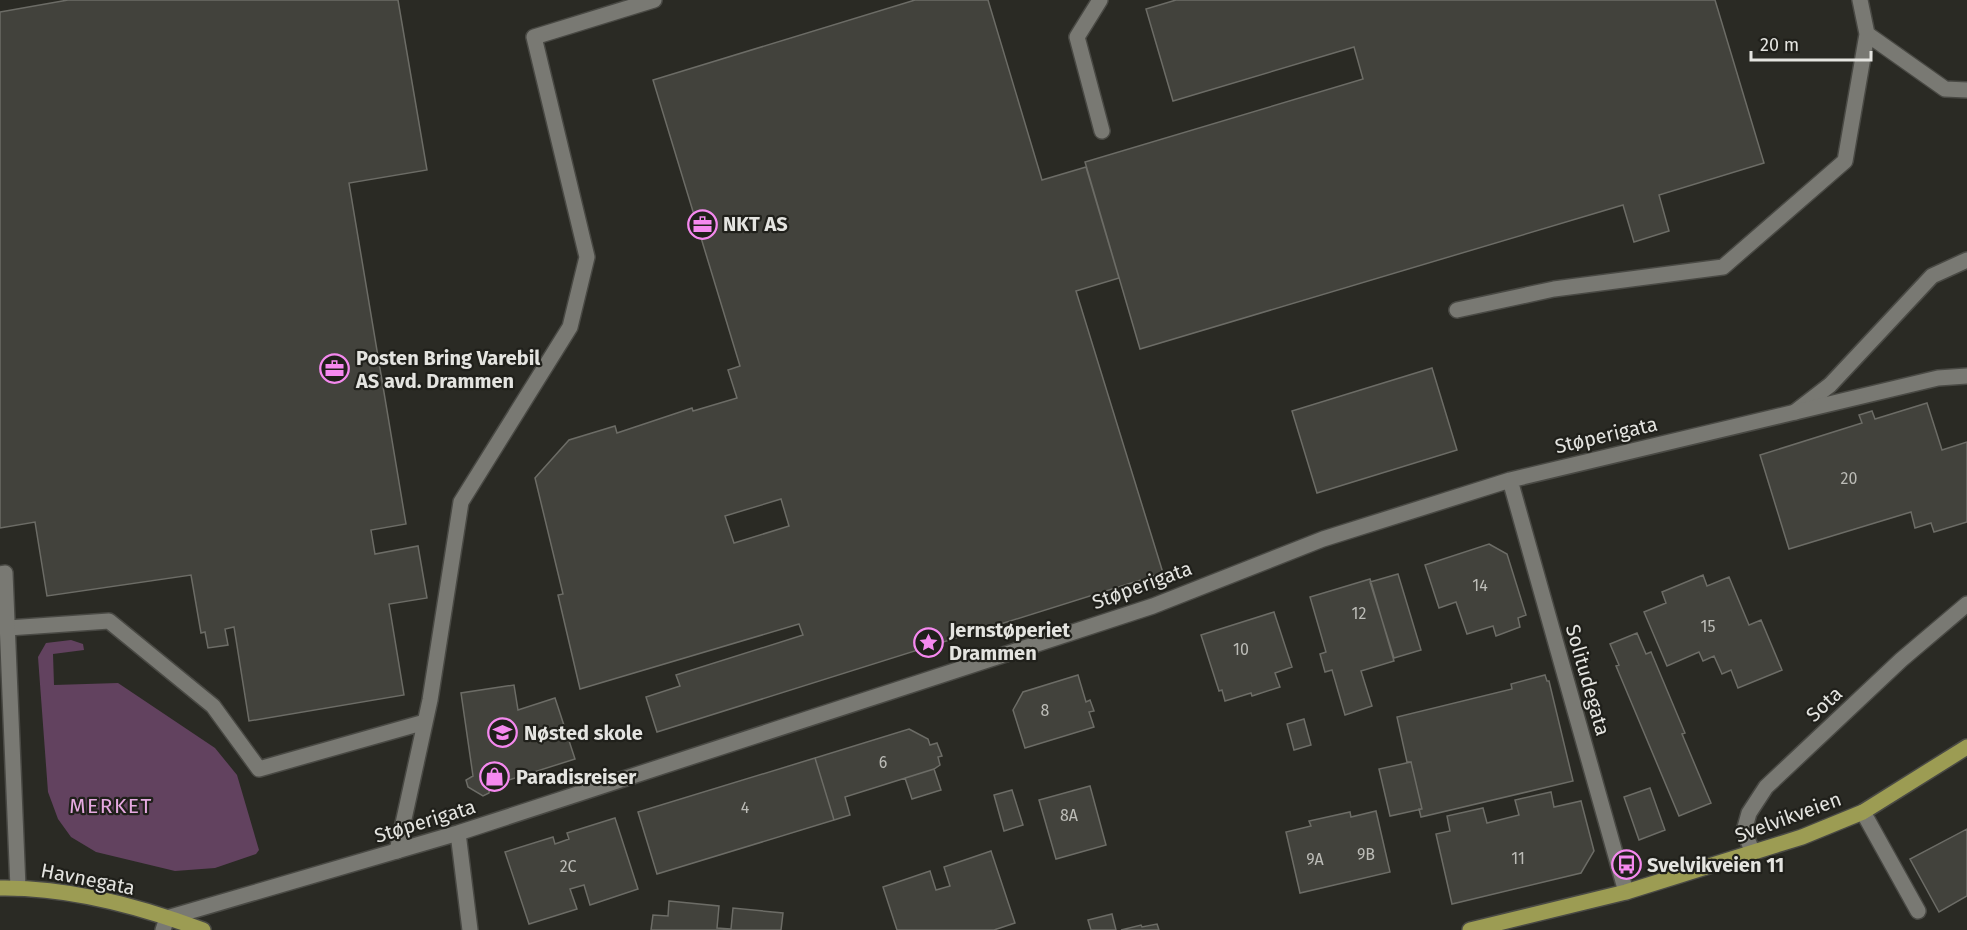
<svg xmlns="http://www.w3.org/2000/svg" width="1967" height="930" font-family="'Fira Sans',sans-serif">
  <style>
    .green { fill: #62425f }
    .building { fill: #42423c; stroke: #6c6c66; stroke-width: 1.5; fill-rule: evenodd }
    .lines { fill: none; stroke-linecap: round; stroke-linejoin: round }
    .lane-casing { stroke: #494944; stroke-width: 18 }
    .street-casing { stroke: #494944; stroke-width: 18 }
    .primary-casing { stroke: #494944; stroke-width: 18 }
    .lane { stroke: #797973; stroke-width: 15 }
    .street { stroke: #797973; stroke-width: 15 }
    .primary { stroke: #9c9c53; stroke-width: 15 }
    .labels { text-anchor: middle; stroke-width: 4.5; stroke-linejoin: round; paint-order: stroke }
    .number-label { font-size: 16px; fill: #bcbcb7 }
    .poi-label { font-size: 20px; font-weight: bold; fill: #e4e4e0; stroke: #20201b; text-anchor: start }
    .street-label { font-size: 20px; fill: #e4e4e0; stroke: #20201b }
    .neighbourhood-label { font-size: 21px; letter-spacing: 1.5px; fill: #e5a9e0; stroke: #20201b }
  </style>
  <rect width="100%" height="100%" fill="#2a2a24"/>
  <path class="green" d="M 71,640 L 83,644 L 84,650 L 53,654 L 54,685 L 118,683 L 215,748 L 237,775 L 259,850 L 256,854 L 215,868 L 175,871 L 96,852 L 71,837 L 58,819 L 48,792 L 38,657 L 46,643 Z"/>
  <path class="building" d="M 68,0 L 398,0 L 427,170 L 349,183 L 406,524 L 371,530 L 375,554 L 418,546 L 427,598 L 389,604 L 404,695 L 249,721 L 234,627 L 225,629 L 228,645 L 208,648 L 205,632 L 201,633 L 191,575 L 47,596 L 35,522 L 0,528 L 0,12 Z
    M 915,0 L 988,0 L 1042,180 L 1086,167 L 1119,278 L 1076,291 L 1163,573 L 657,732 L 646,697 L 680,686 L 676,675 L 803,635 L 799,624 L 580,689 L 558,595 L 563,594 L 535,478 L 569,440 L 615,426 L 617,433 L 692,408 L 693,411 L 737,398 L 728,370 L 740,366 L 653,80 ZM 781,499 L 789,526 L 734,543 L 725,516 Z
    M 1176,0 L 1715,0 L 1764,163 L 1659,195 L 1669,231 L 1634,242 L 1623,205 L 1140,349 L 1085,162 L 1363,79 L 1354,47 L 1173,101 L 1146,9 Z
    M 1432,368 L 1457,450 L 1317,493 L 1292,411 Z
    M 1927,403 L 1942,450 L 1967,442 L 1967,522 L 1934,532 L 1931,523 L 1915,528 L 1911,512 L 1789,549 L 1760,455 L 1862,423 L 1859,415 L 1872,411 L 1875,419 Z
    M 1489,544 L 1507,554 L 1526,615 L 1518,618 L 1520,627 L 1496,636 L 1493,626 L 1467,634 L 1456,602 L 1439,608 L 1425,565 Z
    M 1398,574 L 1421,650 L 1394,658 L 1370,582 Z
    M 1703,575 L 1707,586 L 1729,577 L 1749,625 L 1761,620 L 1782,670 L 1738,688 L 1731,670 L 1722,674 L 1714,656 L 1703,661 L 1699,652 L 1667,666 L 1644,612 L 1666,603 L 1662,592 Z
    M 1370,579 L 1394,661 L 1361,671 L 1372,706 L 1345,715 L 1332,670 L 1325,672 L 1320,654 L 1326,652 L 1310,597 Z
    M 1274,612 L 1292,667 L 1275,673 L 1280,687 L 1252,696 L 1251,693 L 1225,701 L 1222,690 L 1219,691 L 1201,635 Z
    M 1637,633 L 1646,654 L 1651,652 L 1685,733 L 1682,734 L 1711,803 L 1679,816 L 1616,666 L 1619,665 L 1610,644 Z
    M 1078,675 L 1086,702 L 1090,700 L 1094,711 L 1089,712 L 1094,727 L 1025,748 L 1013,710 L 1023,692 Z
    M 1545,675 L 1547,681 L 1549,681 L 1573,781 L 1421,817 L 1419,809 L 1422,809 L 1411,762 L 1407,762 L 1397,717 L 1512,689 L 1511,684 Z
    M 514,685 L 518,710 L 555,698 L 575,759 L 490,786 L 489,793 L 483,796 L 468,787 L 466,780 L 473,776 L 461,693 Z
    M 1304,719 L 1311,745 L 1294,750 L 1287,724 Z
    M 909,729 L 928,739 L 930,745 L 937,743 L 942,756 L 938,757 L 940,765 L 934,769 L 845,797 L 850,815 L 834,820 L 815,758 Z
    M 815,758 L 834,820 L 657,874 L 638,812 Z
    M 1411,762 L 1422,809 L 1390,816 L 1379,769 Z
    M 934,769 L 941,790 L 912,799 L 905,778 Z
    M 1090,786 L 1106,845 L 1056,859 L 1039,800 Z
    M 1650,788 L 1665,830 L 1639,840 L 1624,797 Z
    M 1012,790 L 1023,825 L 1004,831 L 994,795 Z
    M 1551,792 L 1554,807 L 1581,801 L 1594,851 L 1581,873 L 1452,904 L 1436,834 L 1450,831 L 1447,816 L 1483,808 L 1487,823 L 1519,815 L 1515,800 Z
    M 1376,811 L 1390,872 L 1300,893 L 1286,832 L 1311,826 L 1309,821 L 1350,812 L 1351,817 Z
    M 615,818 L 638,889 L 590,905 L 584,885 L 570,889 L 577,909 L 529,924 L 505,852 L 553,837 L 555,844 L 569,839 L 567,833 Z
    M 1967,829 L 1967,896 L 1939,912 L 1910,859 Z
    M 991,851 L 1015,923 L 994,930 L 897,930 L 883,887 L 930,871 L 936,890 L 950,886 L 944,867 Z
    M 669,901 L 719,906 L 717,928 L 731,929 L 733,908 L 783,913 L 781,930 L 651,930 L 653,915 L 668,916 Z
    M 1112,914 L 1116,930 L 1091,930 L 1088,920 Z
    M 1157,924 L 1159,930 L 1121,930 L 1141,925 L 1142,927 Z"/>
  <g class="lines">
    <defs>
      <path id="lane" d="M 1100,0 L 1077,37 L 1102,131
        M 1860,0 L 1867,34 L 1945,89 L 1967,90
        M 1457,310 L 1554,289 L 1723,267 L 1845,161 L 1867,34
        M 1795,412 L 1830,385 L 1932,276 L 1967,260
        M 8,628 L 109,621 L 213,706 L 259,769 L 425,722
        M 1863,812 L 1918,911
        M 397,851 L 430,700 L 461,502 L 570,327 L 587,257 L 534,37 L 654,0"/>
      <path id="street" d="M 1510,480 L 1626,892
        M 0,574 L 5,573 L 18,888
        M 458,833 L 470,930
        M 1753,853 L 1744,831 L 1749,813 L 1766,787 L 1901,660 L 1967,604
        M 163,930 L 167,918 L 458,833 L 1153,606 L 1323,539 L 1510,480 L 1938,378 L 1967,376"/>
      <path id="primary" d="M 0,888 C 68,887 139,906 203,930
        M 1470,930 L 1626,892 L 1802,837 L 1863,812 L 1967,747"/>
    </defs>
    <use href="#lane" class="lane-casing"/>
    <use href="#street" class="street-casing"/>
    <use href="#primary" class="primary-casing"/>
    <use href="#lane" class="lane"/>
    <use href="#street" class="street"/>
    <use href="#primary" class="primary"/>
  </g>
  <defs>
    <symbol id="office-ring" viewBox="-11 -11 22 22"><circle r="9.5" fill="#20201b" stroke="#f589ef" stroke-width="1.5"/><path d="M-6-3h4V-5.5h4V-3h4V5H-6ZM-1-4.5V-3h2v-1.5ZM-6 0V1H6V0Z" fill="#f589ef"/></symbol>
    <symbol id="sight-ring" viewBox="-11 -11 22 22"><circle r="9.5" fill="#20201b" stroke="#f589ef" stroke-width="1.5"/><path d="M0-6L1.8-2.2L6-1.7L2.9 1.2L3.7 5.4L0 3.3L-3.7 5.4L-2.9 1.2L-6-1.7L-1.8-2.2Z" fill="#f589ef"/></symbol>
    <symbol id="school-ring" viewBox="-11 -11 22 22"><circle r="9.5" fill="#20201b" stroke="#f589ef" stroke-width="1.5"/><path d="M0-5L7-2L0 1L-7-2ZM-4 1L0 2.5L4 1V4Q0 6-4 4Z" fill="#f589ef"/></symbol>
    <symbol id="shop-ring" viewBox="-11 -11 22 22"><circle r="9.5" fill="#20201b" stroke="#f589ef" stroke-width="1.5"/><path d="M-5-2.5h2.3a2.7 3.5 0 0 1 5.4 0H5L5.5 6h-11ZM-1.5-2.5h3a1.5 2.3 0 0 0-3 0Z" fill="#f589ef"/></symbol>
    <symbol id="bus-ring" viewBox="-11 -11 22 22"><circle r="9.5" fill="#20201b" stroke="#f589ef" stroke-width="1.5"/><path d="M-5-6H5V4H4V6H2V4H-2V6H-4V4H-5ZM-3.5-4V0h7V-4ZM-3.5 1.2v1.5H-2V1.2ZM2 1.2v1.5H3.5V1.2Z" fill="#f589ef"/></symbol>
  </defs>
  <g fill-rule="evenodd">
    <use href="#office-ring" x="686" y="208" width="33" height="33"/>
    <use href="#office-ring" x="318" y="352" width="33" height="33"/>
    <use href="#sight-ring" x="912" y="626" width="33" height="33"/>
    <use href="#school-ring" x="486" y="716" width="33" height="33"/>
    <use href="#shop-ring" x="478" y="760" width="33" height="33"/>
    <use href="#bus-ring" x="1610" y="848" width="33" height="33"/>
  </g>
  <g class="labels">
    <g class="number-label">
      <text x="1849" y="484">20</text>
      <text x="1480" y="591">14</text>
      <text x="1359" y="619">12</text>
      <text x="1708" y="632">15</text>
      <text x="1241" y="655">10</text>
      <text x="1045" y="716">8</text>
      <text x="883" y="768">6</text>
      <text x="745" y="813">4</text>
      <text x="1069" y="821">8A</text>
      <text x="1366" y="860">9B</text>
      <text x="1518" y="864">11</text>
      <text x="1315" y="865">9A</text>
      <text x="568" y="872">2C</text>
    </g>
    <g class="poi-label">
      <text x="723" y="231">NKT AS</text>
      <text x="356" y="365">Posten Bring Varebil<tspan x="356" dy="23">AS avd. Drammen</tspan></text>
      <text x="949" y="637">Jernstøperiet<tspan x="949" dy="23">Drammen</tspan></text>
      <text x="524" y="740">Nøsted skole</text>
      <text x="516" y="784">Paradisreiser</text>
      <text x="1647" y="872">Svelvikveien 11</text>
    </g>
    <g class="street-label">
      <text transform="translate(1606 435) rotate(-13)" y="7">Støperigata</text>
      <text transform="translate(1142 585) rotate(-20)" y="7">Støperigata</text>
      <text transform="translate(1588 680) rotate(74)" y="7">Solitudegata</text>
      <text transform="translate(1824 704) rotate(-43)" y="7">Sota</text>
      <text transform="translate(1788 817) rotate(-20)" y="7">Svelvikveien</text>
      <text transform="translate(425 821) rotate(-17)" y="7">Støperigata</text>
      <text transform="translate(88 879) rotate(11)" y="7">Havnegata</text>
    </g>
    <g class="neighbourhood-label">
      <text x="111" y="813">MERKET</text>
    </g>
  </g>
  <path d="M1751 51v9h120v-9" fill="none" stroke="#e4e4e0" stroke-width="3"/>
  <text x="1760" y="51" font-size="18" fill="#e4e4e0" stroke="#20201b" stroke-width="4.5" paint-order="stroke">20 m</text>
</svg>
